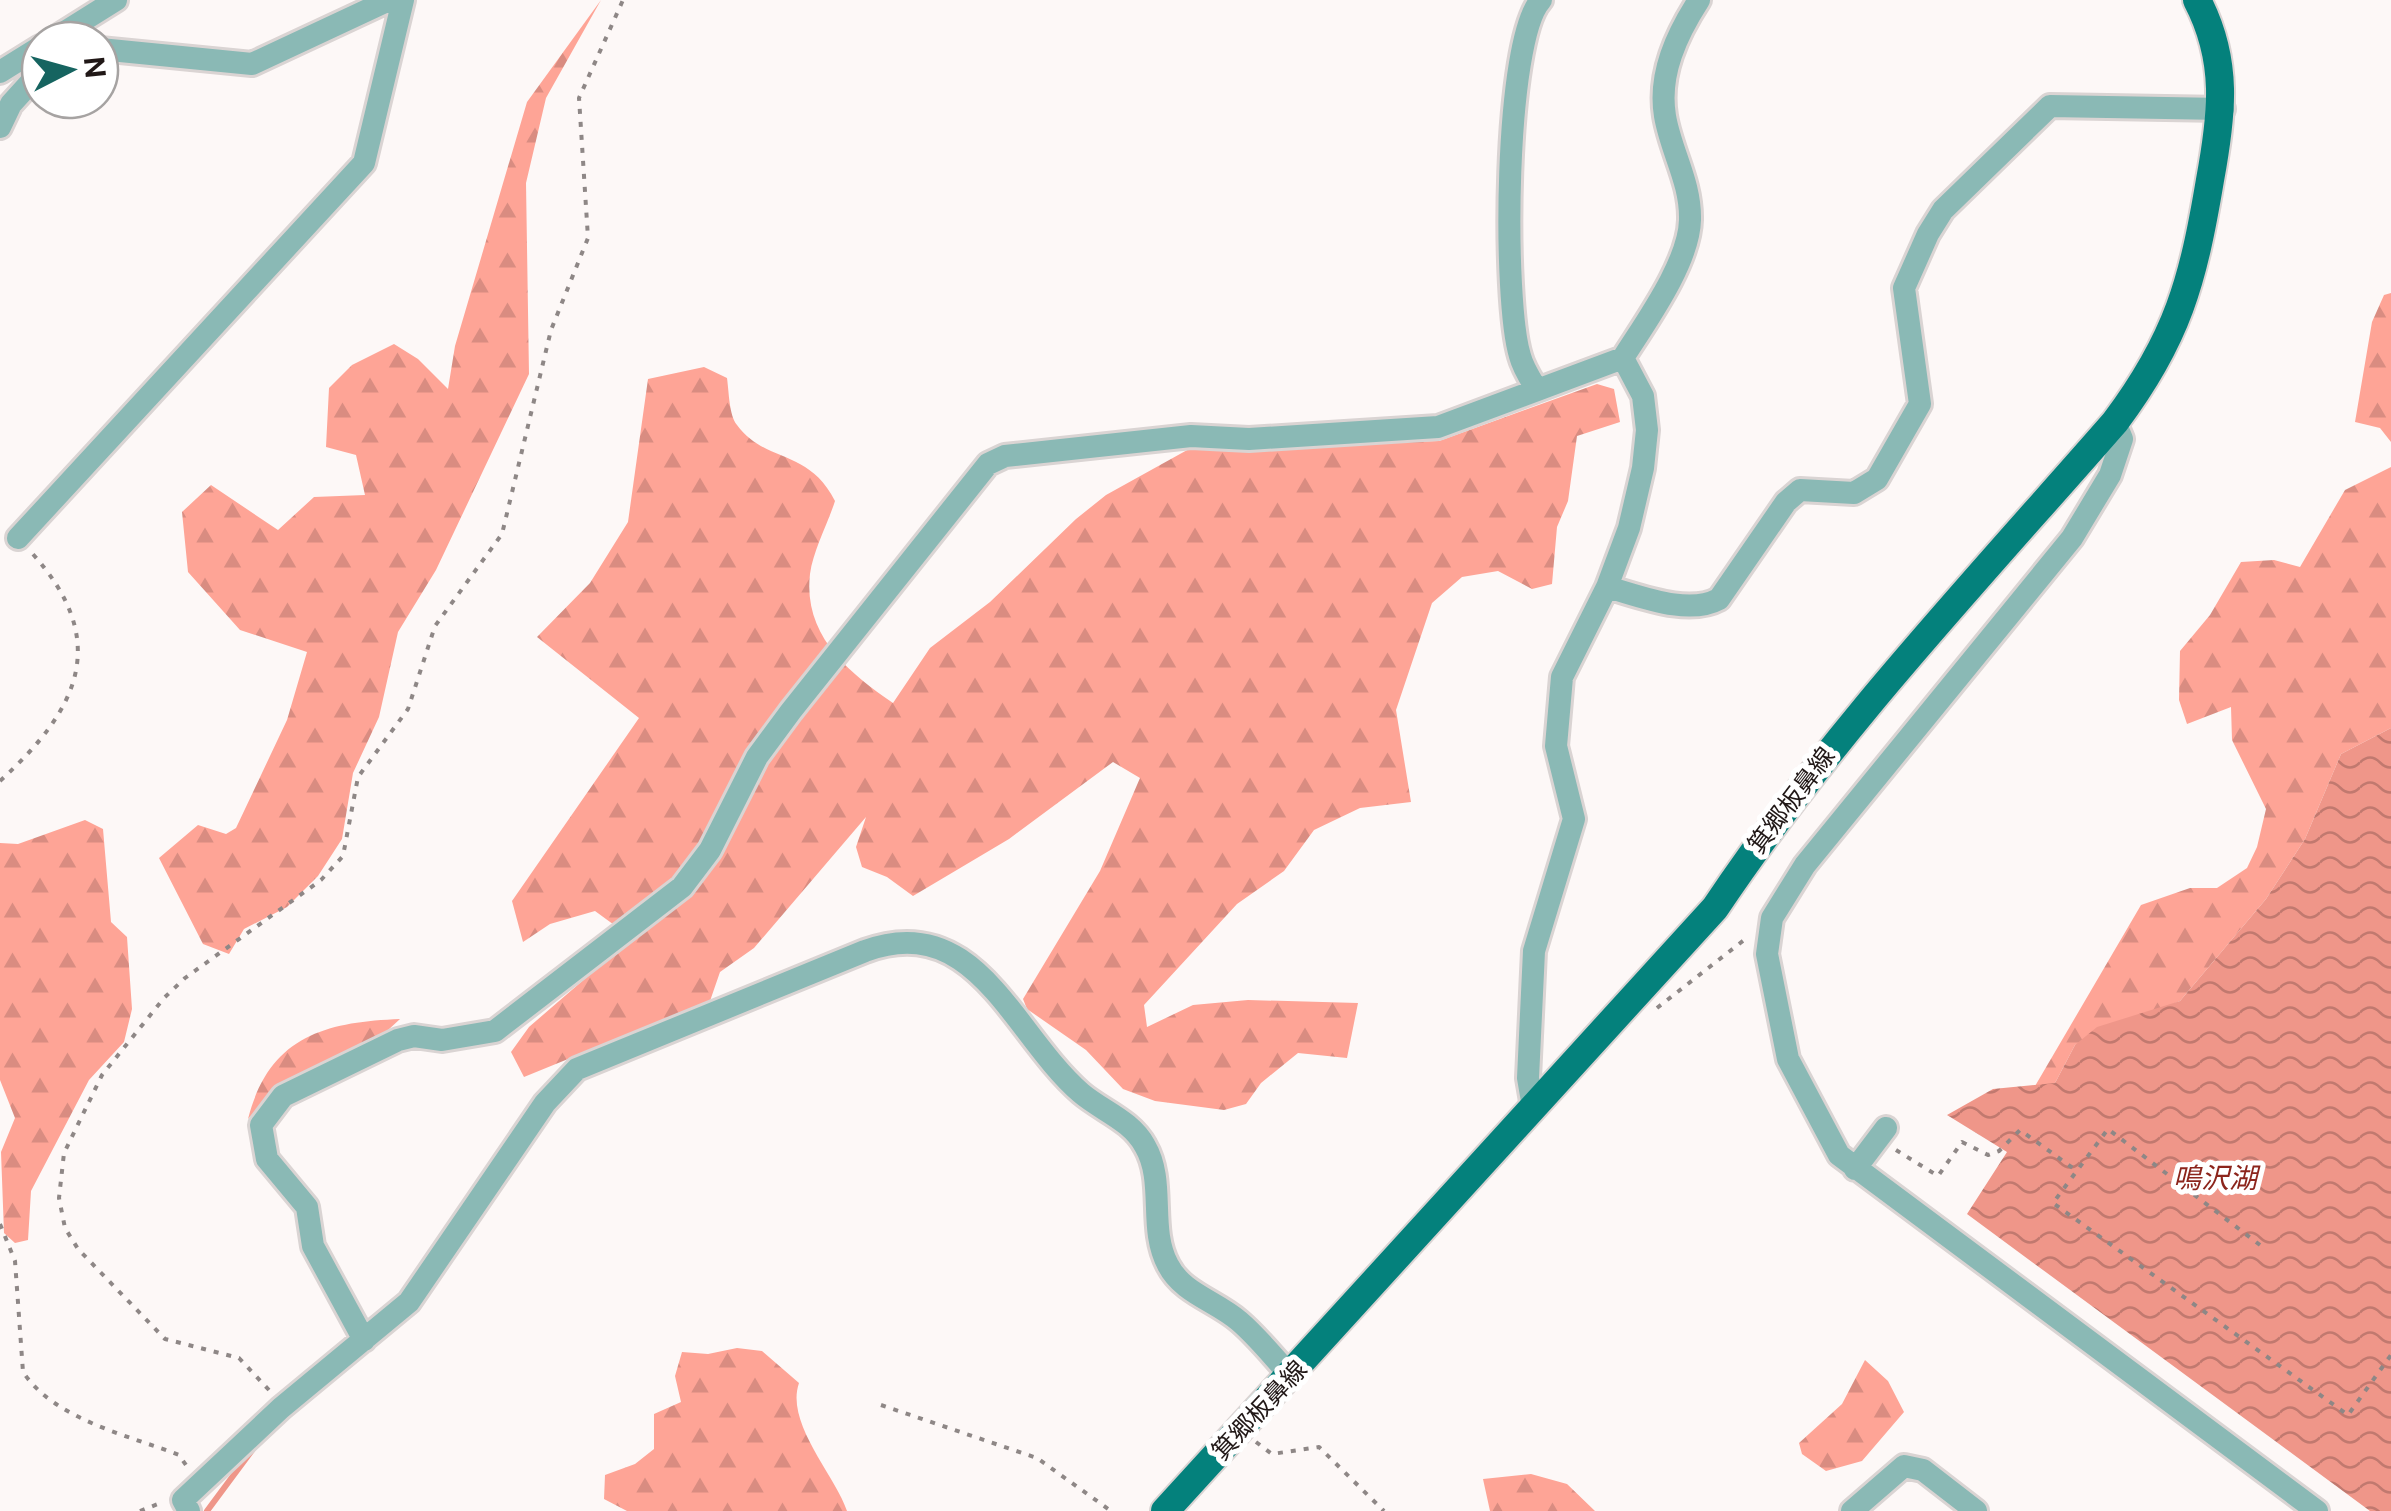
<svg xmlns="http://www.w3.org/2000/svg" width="2391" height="1511" font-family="'Public Sans','Noto Sans JP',sans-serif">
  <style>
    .forest { fill: url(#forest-firs) }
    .water { fill: url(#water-waves) }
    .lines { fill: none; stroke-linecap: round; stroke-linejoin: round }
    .stream { stroke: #ef9689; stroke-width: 6 }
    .minor-casing { stroke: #dad4d3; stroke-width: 28 }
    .major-casing { stroke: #dad4d3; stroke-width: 32 }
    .path { stroke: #8e8786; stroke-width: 4; stroke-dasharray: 5 8; stroke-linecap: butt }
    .minor { stroke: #8ab9b5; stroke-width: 22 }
    .major { stroke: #04817c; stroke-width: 28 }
    .labels { text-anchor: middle; stroke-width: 10; stroke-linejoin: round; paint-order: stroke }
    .street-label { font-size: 25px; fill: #211817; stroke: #fff }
    .water-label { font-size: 28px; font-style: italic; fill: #8c251c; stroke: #fff }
  </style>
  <defs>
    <pattern id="forest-firs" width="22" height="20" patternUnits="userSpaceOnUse" patternTransform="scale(2.5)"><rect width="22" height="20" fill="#fea496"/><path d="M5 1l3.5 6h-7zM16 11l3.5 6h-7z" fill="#d98c81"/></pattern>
    <pattern id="water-waves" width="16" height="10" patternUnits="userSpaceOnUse" patternTransform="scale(2.5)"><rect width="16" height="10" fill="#ef9689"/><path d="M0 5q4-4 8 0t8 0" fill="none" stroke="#c1796f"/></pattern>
  </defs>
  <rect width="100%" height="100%" fill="#fdf8f7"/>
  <path class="forest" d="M 601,0 L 546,98 L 526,183 L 529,374 L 436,570 L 398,632 L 379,717 L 353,773 L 342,839 L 318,876 L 287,907 L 244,929 L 229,954 L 203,944 L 159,858 L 198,825 L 226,834 L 236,828 L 287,720 L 307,652 L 240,630 L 188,572 L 182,512 L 211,485 L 278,530 L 314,497 L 365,495 L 356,455 L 326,447 L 329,388 L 352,365 L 394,344 L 418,359 L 448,389 L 455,346 L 527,102 Z
    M 2391,293 L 2391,442 L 2380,428 L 2355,422 L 2372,322 L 2384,295 Z
    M 704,367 L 727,378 C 729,392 729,415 737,425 C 766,464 808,448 835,501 C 828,523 813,551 810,574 C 803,635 848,672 893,703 L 930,648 L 990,602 L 1076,519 L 1106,495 L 1189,449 L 1439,441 L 1597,384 L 1614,389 L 1620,422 L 1577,436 L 1568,501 L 1557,527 L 1552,584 L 1532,589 L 1498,571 L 1462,577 L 1432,603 L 1396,710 L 1411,802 L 1360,808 L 1314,830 L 1284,871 L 1237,904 L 1144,1005 L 1147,1027 L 1193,1005 L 1248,1000 L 1358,1003 L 1347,1058 L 1298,1053 L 1261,1083 L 1246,1104 L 1224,1110 L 1155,1101 L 1123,1089 L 1086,1050 L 1027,1009 L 1023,999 L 1100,871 L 1140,778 L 1113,762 L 1009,839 L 913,896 L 887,877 L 862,867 L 856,847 L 866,817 L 754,948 L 720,972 L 710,1001 L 524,1077 L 511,1052 L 529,1027 L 632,938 L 595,911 L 550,924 L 523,942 L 512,901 L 639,718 L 537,637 L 590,583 L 628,522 L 648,379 Z
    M 2391,467 L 2391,728 L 2341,754 L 2305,839 L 2266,899 L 2180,1001 L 2075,1045 L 2055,1083 L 2031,1093 L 2141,905 L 2190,888 L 2217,888 L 2247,868 L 2257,847 L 2266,809 L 2232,740 L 2231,707 L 2187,724 L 2179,700 L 2180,651 L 2210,615 L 2241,562 L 2274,560 L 2300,567 L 2345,490 Z
    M 85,820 L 103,829 L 111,922 L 127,937 L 132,1009 L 124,1042 L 89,1080 L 31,1191 L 28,1240 L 15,1243 L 4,1233 L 1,1152 L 15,1118 L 0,1080 L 0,843 L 18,844 Z
    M 400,1019 L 387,1031 L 276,1090 L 248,1119 C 269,1037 324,1022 400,1019 Z
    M 737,1348 L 762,1351 L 799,1383 C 785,1423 835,1475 847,1511 L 627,1511 L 604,1499 L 605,1475 L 635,1464 L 654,1449 L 654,1414 L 681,1402 L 675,1376 L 682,1352 L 708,1354 Z
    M 1865,1360 L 1888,1381 L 1904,1412 L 1862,1461 L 1826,1471 L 1802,1454 L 1799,1443 L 1842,1404 Z
    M 1531,1474 L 1567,1484 L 1595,1511 L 1490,1511 L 1483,1479 Z"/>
  <path class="water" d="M 2391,728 L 2391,1511 L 2370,1511 L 1967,1214 L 2007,1152 L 1947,1115 L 1993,1089 L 2055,1083 L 2075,1045 L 2097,1027 L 2180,1001 L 2266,899 L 2305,839 L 2341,754 Z"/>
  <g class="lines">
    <path class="stream" d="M 207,1511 L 253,1449"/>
    <defs>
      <path id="minor" d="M 52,40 L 116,0
        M 100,49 L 252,64 L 389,0
        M 0,72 L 40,47
        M 0,127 L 11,104 L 40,72
        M 1623,358 C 1645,323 1689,263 1690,220 C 1691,182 1671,152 1665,116 C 1658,74 1677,34 1699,0
        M 1537,390 C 1531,380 1523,368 1520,356 C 1503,301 1504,40 1541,0
        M 2115,422 L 2122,439 L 2110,475 L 2072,538 L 1805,865 L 1772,918 L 1767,954 L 1788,1059 L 1839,1155 L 2317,1511
        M 18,538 L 364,163 L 403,0
        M 1607,587 C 1640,596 1688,616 1719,599 L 1786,502 L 1800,490 L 1854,493 L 1877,479 L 1920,404 L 1904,288 L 1928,234 L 1943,210 L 2050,106 L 2223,109
        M 1855,1169 L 1886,1128
        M 364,1340 L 313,1246 L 307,1207 L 267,1159 L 261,1125 L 283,1096 L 398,1040 L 414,1036 L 442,1040 L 495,1031 L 682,887 L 710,850 L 757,757 L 791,711 L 988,464 L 1005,456 L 1191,436 L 1249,439 L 1438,427 L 1623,358 L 1643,396 L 1647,430 L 1643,468 L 1629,528 L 1607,587 L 1562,677 L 1556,746 L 1574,819 L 1534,951 L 1528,1078 L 1533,1107
        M 189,1511 L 183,1500 L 281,1408 L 409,1302 L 545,1103 L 577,1069 L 865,951 C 976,910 1012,1033 1081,1093 C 1102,1111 1131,1120 1145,1146 C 1166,1182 1148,1228 1168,1265 C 1182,1293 1216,1301 1239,1321 C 1258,1337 1274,1358 1291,1376
        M 1852,1511 L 1904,1466 L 1923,1470 L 1976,1511"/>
      <path id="major" d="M 1165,1511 L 1715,908 C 1832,733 1977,580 2115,422 C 2178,338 2193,281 2210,180 C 2222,115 2229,61 2197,0"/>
    </defs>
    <use href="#minor" class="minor-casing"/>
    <use href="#major" class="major-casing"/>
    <path class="path" d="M 0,781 C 79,709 112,641 31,552
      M 1657,1008 L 1748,937
      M 1896,1150 L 1938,1176 L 1962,1142 L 1988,1155 L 1999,1151 L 2020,1130 L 2077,1171
      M 0,1224 L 15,1261 L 23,1372 C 55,1420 128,1435 179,1455 L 188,1468
      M 2260,1245 L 2108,1129 L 2053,1203 L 2348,1415 L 2391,1355
      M 269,1390 L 239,1358 L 165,1339 L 78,1249 L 65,1228 L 59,1198 L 64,1153 L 102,1075 L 164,998 L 185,978 L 321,880 L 343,856 L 358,777 L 408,709 L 435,626 L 502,534 L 551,330 L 588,238 L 579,98 L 623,0
      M 881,1405 L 1037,1458 L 1111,1511
      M 1256,1442 L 1272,1454 L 1319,1447 L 1384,1511
      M 140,1511 L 163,1502"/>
    <use href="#minor" class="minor"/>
    <use href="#major" class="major"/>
  </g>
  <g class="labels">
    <g class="street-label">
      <text transform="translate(1791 800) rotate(-53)" y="9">箕郷板鼻線</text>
      <text transform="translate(1259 1410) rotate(-47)" y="9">箕郷板鼻線</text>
    </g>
    <g class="water-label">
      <text x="2215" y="1188">鳴沢湖</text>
    </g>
  </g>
  <g transform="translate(70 70) rotate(84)"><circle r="48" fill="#ffffff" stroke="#a6a3a2" stroke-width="2.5"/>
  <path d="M0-8L18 38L0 25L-18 38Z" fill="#166460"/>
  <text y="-15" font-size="28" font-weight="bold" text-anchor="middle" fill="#211817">N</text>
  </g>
</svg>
